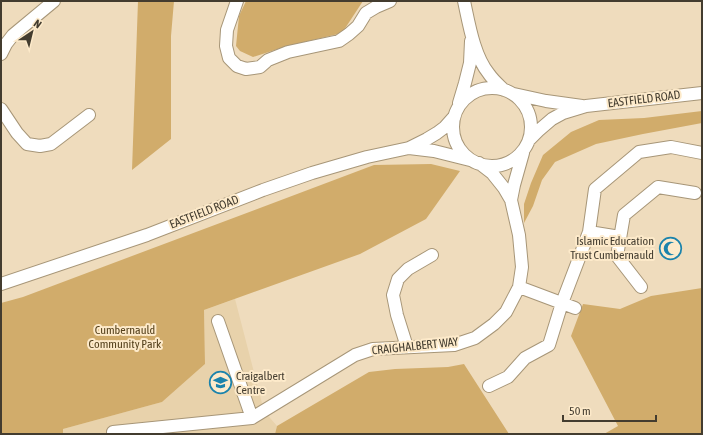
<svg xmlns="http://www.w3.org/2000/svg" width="703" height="435" font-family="'Asap Condensed',sans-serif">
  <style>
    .built { fill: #e8d2ab }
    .green { fill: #d1ac6b }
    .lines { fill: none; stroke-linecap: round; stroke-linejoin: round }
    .minor-casing { stroke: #a79678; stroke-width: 14 }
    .minor { stroke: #fff; stroke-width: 12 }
    .labels { text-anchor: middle; stroke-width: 4; stroke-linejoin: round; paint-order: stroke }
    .street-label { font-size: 12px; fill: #433c2f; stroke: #fdeaca }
    .poi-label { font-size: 12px; fill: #433c2f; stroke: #fdeaca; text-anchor: end }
    .park-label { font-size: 12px; fill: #54401b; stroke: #fdeaca }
  </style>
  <rect width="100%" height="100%" fill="#efdcbd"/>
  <path class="built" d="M 235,299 L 264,411 L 277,426 L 275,434 L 63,434 L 63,429 L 162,402 L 205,364 L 204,310 Z"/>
  <path class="green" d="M 138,1 L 174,1 L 171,36 L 171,139 L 132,170 Z
    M 246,1 L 363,1 L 342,33 L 284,47 L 253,57 L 240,51 L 236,46 L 239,16 Z
    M 702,111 L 702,123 L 643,134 L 596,144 L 555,162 L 542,180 L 533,206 L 524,223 L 524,204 L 531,183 L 543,155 L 571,132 L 599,120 L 644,118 Z
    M 431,164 L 460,171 L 426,219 L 360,254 L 204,310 L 205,364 L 162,402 L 63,429 L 63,434 L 1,434 L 1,303 L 23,297 L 374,165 Z
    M 702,288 L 702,434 L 604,434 L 618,426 L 571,336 L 583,304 L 620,309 L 651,296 Z
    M 464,364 L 509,434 L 275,434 L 277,426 L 369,372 L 395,369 L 448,367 Z"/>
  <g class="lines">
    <defs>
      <path id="minor" d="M 237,1 L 227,30 L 226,46 L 229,58 L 237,66 L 246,69 L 260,67 L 268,60 L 288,52 L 339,41 L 349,34 L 358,26 L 366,13 L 376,7 L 390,1
        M 464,1 C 469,24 474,56 489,74 C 493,80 499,85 504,90
        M 1,54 L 6,44 L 13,35 L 54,1
        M453 127a39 39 0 1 1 78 0a39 39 0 1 1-78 0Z
        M 514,94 L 546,101 L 582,106
        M 459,103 L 465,83 L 470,63 L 471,41
        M 1,109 L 17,133 L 27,144 L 40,146 L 51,144 L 89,115
        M 529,140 L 538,131 L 552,119 L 563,113 L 586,106 L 702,93
        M 409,148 L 434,151 L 470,160
        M 511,200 L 514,185 L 523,153
        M 589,232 L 620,237
        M 1,284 L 147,235 L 263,190 L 312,173 L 367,157 L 409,148 L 427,139 L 437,133 L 445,127 L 453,118
        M 519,287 L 575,308
        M 641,287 L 617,256 L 624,215 L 658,187 L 695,193
        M 218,321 L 252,418
        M 407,347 L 397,315 L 393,295 L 398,279 L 408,269 L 432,255
        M 489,386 L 508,377 L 525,358 L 549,345 L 562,303 L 589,232 L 595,189 L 639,152 L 671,147 L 702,153
        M 113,432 L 252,418 L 355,355 L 373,349 L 454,345 L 475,338 L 494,324 L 506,312 L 519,287 L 522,267 L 519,235 L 511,200 L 504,188 L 492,173 L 479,163"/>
    </defs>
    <use href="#minor" class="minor-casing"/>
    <use href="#minor" class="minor"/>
  </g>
  <defs>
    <symbol id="mosque-ring" viewBox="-11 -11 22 22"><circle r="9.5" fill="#fdeaca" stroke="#1b83ac" stroke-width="1.5"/><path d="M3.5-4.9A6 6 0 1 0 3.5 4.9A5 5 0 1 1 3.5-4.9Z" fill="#1b83ac"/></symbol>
    <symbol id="school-ring" viewBox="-11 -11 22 22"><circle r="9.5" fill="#fdeaca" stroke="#1b83ac" stroke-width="1.5"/><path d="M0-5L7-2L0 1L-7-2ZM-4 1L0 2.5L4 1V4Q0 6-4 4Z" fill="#1b83ac"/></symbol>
  </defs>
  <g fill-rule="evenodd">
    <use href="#mosque-ring" x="658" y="236" width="25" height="25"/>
    <use href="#school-ring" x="208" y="370" width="25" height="25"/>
  </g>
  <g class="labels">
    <g class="street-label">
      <text transform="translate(644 99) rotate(-7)" y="4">EASTFIELD ROAD</text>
      <text transform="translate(204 212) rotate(-21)" y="4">EASTFIELD ROAD</text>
      <text transform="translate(415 346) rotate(-6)" y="4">CRAIGHALBERT WAY</text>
    </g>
    <g class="poi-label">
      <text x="654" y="245">Islamic Education<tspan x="654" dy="14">Trust Cumbernauld</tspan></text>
      <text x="236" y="380" text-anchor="start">Craigalbert<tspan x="236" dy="14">Centre</tspan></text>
    </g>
    <g class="park-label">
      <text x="125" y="334">Cumbernauld<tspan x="125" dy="14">Community Park</tspan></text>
    </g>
  </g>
  <rect width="703" height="435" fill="none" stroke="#433c2f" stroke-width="4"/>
  <g transform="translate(32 32) rotate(35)" stroke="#fdeaca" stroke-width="3" paint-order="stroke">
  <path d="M0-3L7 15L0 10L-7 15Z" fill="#433c2f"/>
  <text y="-6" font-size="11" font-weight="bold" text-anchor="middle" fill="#433c2f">N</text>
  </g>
  <path d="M563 415v6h93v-6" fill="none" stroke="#433c2f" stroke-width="2"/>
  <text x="569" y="415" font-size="12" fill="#433c2f" stroke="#fdeaca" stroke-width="3" paint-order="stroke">50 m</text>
</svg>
